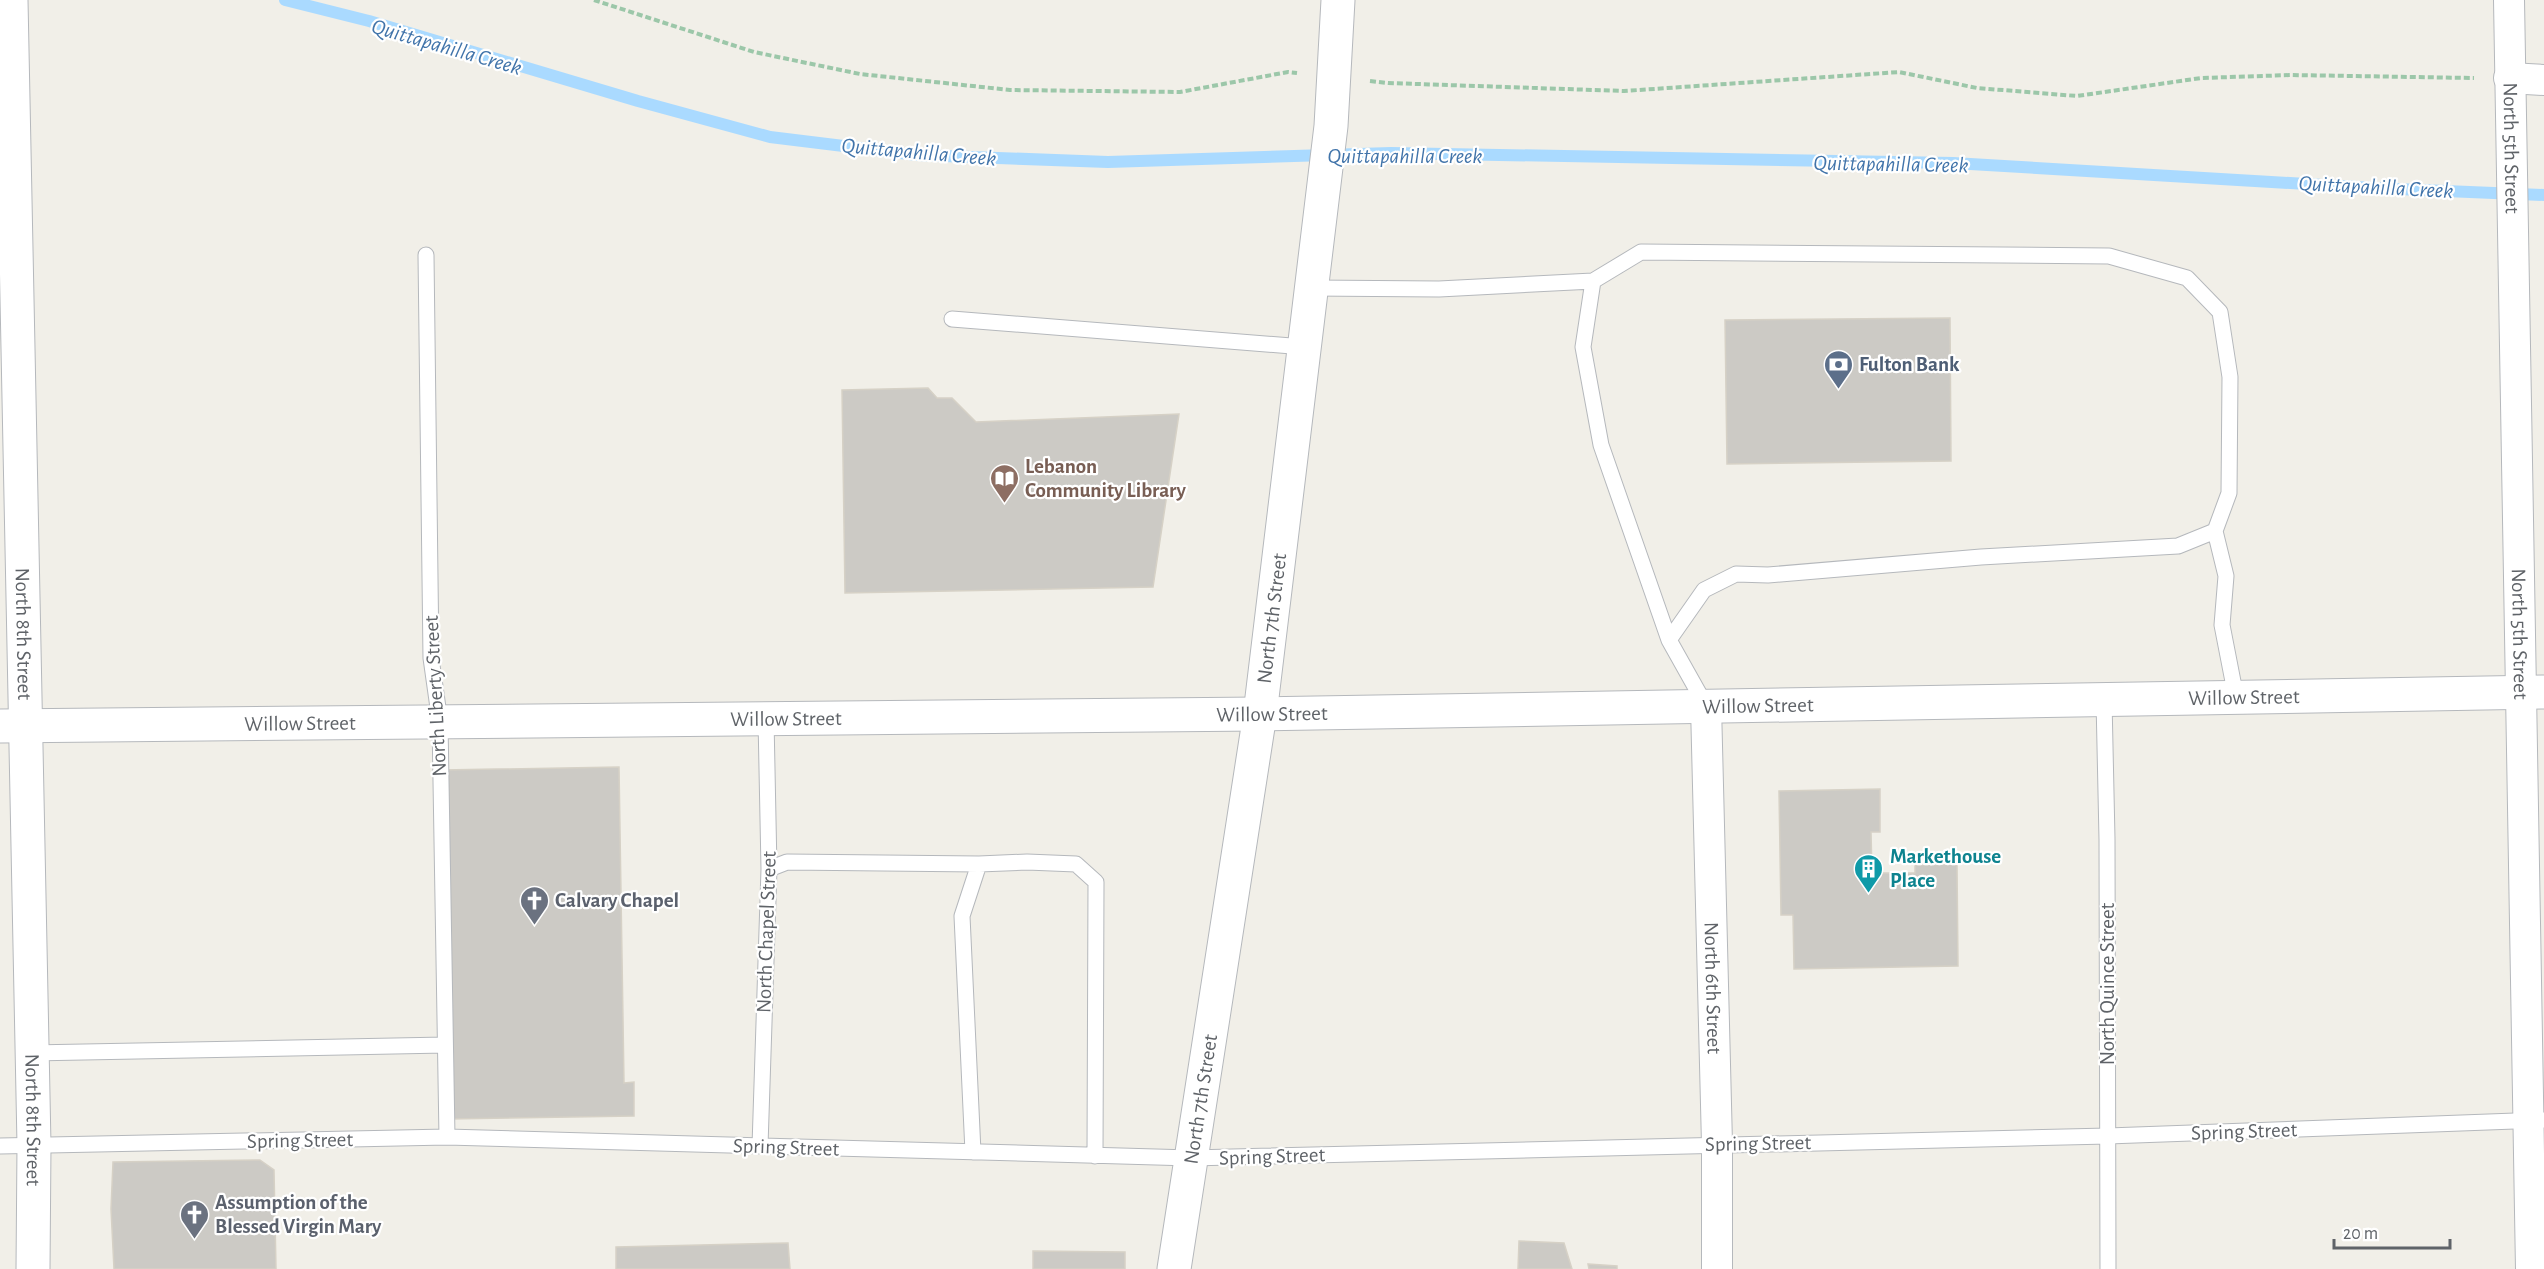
<svg xmlns="http://www.w3.org/2000/svg" width="2544" height="1269" font-family="'Alegreya Sans',sans-serif">
  <style>
    .lines { fill: none; stroke-linecap: round; stroke-linejoin: round }
    .stream { stroke: #aadaff; stroke-width: 12 }
    .building { fill: #cccac5; stroke: #d6d1c6; stroke-width: 1.5 }
    .service-casing { stroke: #b5b8bc; stroke-width: 17 }
    .minor-casing { stroke: #b5b8bc; stroke-width: 32 }
    .tertiary-casing { stroke: #b5b8bc; stroke-width: 35 }
    .path { stroke: #9cc7a9; stroke-width: 4; stroke-dasharray: 6 3; stroke-linecap: butt }
    .service { stroke: #fff; stroke-width: 15 }
    .minor { stroke: #fff; stroke-width: 30 }
    .tertiary { stroke: #fff; stroke-width: 33 }
    .labels { text-anchor: middle; stroke-width: 4.5; stroke-linejoin: round; paint-order: stroke }
    .street-label { font-size: 21px; fill: #5f6368; stroke: #fff }
    .service-label { font-size: 21px; font-weight: bold; fill: #4e5e75; stroke: #fff; text-anchor: start }
    .education-label { font-size: 21px; font-weight: bold; fill: #785e54; stroke: #fff; text-anchor: start }
    .culture-label { font-size: 21px; font-weight: bold; fill: #0d838f; stroke: #fff; text-anchor: start }
    .worship-label { font-size: 21px; font-weight: bold; fill: #5b616d; stroke: #fff; text-anchor: start }
    .water-label { font-size: 22px; font-style: italic; fill: #4174aa; stroke: #fff }
  </style>
  <rect width="100%" height="100%" fill="#f1efe8"/>
  <g class="lines">
    <path class="stream" d="M 285,0 L 369,21 L 638,101 L 770,137 L 917,155 L 1108,162 L 1391,153 L 1953,163 L 2373,188 L 2544,195"/>
  </g>
  <path class="building" d="M 1950,318 L 1951,461 L 1727,464 L 1725,320 Z
    M 928,388 L 937,398 L 952,398 L 976,422 L 1179,414 L 1153,587 L 845,593 L 842,390 Z
    M 619,767 L 624,1083 L 634,1082 L 634,1116 L 449,1119 L 443,770 Z
    M 1880,789 L 1880,832 L 1871,832 L 1872,873 L 1915,873 L 1915,865 L 1957,864 L 1958,966 L 1794,969 L 1793,915 L 1781,915 L 1779,791 Z
    M 260,1160 L 274,1170 L 276,1269 L 114,1269 L 111,1209 L 113,1162 Z
    M 1519,1241 L 1564,1243 L 1572,1269 L 1518,1269 Z
    M 788,1243 L 790,1269 L 616,1269 L 616,1247 Z
    M 1033,1251 L 1125,1252 L 1125,1269 L 1033,1269 Z
    M 1588,1264 L 1617,1266 L 1617,1269 L 1589,1269 Z"/>
  <g class="lines">
    <defs>
      <path id="service" d="M 426,255 L 431,658 L 440,722 L 447,1137
        M 1311,288 L 1439,289 L 1593,281
        M 952,319 L 1304,347
        M 2215,531 L 2226,576 L 2222,625 L 2236,697
        M 1669,640 L 1601,445 L 1583,347 L 1593,281 L 1641,252 L 2109,256 L 2187,278 L 2220,312 L 2230,377 L 2229,493 L 2215,531 L 2178,546 L 1981,557 L 1768,575 L 1736,574 L 1704,590 L 1669,640 L 1706,706
        M 2104,700 L 2107,839 L 2108,1269
        M 769,869 L 787,862 L 979,864
        M 31,1053 L 445,1045
        M 0,1146 L 447,1137 L 1191,1158 L 2108,1136 L 2544,1120
        M 760,1146 L 769,869 L 766,719
        M 973,1152 L 962,916 L 979,864 L 1027,862 L 1076,864 L 1096,882 L 1095,1156"/>
      <g id="minor">
        <path id="s1" d="M 2509,0 L 2531,1269"/>
        <path d="M 2509,78 L 2544,80"/>
        <path id="s2" d="M 1706,706 L 1717,1144 L 1717,1269"/>
      </g>
      <g id="tertiary">
        <path id="s3" d="M 11,0 L 34,1145 L 33,1269"/>
        <path id="s4" d="M 0,726 L 1260,714 L 2544,692"/>
        <path id="s5" d="M 1174,1269 L 1260,714 L 1331,126 L 1338,0"/>
      </g>
    </defs>
    <use href="#service" class="service-casing"/>
    <use href="#minor" class="minor-casing"/>
    <use href="#tertiary" class="tertiary-casing"/>
    <path class="path" d="M 594,0 L 754,52 L 860,74 L 1010,90 L 1180,92 L 1288,72 L 1297,73
      M 1370,81 L 1388,83 L 1624,91 L 1899,72 L 1977,88 L 2077,96 L 2201,78 L 2291,75 L 2474,78"/>
    <use href="#service" class="service"/>
    <use href="#minor" class="minor"/>
    <use href="#tertiary" class="tertiary"/>
  </g>
  <defs>
    <symbol id="bank-pin" viewBox="-11 -11 22 30"><path d="M0 17L-7.5 6A9.5 9.5 0 1 1 7.5 6Z" fill="#5c6f8a" stroke="#fff"/><path d="M-6-4H6V4H-6ZM0-2.3a2.3 2.3 0 1 0 0 4.6a2.3 2.3 0 1 0 0-4.6Z" fill="#fff"/></symbol>
    <symbol id="library-pin" viewBox="-11 -11 22 30"><path d="M0 17L-7.5 6A9.5 9.5 0 1 1 7.5 6Z" fill="#8d6e63" stroke="#fff"/><path d="M-6-4Q-3-5.5-.7-3.5V5Q-3 3-6 4ZM6-4Q3-5.5 .7-3.5V5Q3 3 6 4Z" fill="#fff"/></symbol>
    <symbol id="building-pin" viewBox="-11 -11 22 30"><path d="M0 17L-7.5 6A9.5 9.5 0 1 1 7.5 6Z" fill="#0f9aa8" stroke="#fff"/><path d="M-4-6H4V6H1V3H-1V6H-4ZM-2.5-4.3h1.7v1.8h-1.7ZM.8-4.3h1.7v1.8H.8ZM-2.5-1h1.7V.8h-1.7ZM.8-1h1.7V.8H.8Z" fill="#fff"/></symbol>
    <symbol id="church-pin" viewBox="-11 -11 22 30"><path d="M0 17L-7.5 6A9.5 9.5 0 1 1 7.5 6Z" fill="#6b7280" stroke="#fff"/><path d="M-1.2-6h2.4v3.5h3.3v2.4h-3.3V6h-2.4V-.1h-3.3v-2.4h3.3Z" fill="#fff"/></symbol>
  </defs>
  <g fill-rule="evenodd">
    <use href="#bank-pin" x="1822" y="348" width="33" height="45"/>
    <use href="#library-pin" x="988" y="462" width="33" height="45"/>
    <use href="#building-pin" x="1852" y="852" width="33" height="45"/>
    <use href="#church-pin" x="518" y="884" width="33" height="45"/>
    <use href="#church-pin" x="178" y="1198" width="33" height="45"/>
  </g>
  <g class="labels">
    <g class="street-label">
      <text dy="7" stroke="none"><textPath href="#s1" startOffset="148">North 5th Street</textPath></text>
      <text dy="7" stroke="none"><textPath href="#s5" startOffset="658">North 7th Street</textPath></text>
      <text dy="7" stroke="none"><textPath href="#s3" startOffset="634">North 8th Street</textPath></text>
      <text dy="7" stroke="none"><textPath href="#s1" startOffset="634">North 5th Street</textPath></text>
      <text transform="translate(435 696) rotate(-93)" y="7">North Liberty Street</text>
      <text dy="7" stroke="none"><textPath href="#s4" startOffset="2244">Willow Street</textPath></text>
      <text dy="7" stroke="none"><textPath href="#s4" startOffset="1758">Willow Street</textPath></text>
      <text dy="7" stroke="none"><textPath href="#s4" startOffset="1272">Willow Street</textPath></text>
      <text dy="7" stroke="none"><textPath href="#s4" startOffset="786">Willow Street</textPath></text>
      <text dy="7" stroke="none"><textPath href="#s4" startOffset="300">Willow Street</textPath></text>
      <text transform="translate(766 932) rotate(-88)" y="7">North Chapel Street</text>
      <text transform="translate(2107 984) rotate(-90)" y="7">North Quince Street</text>
      <text dy="7" stroke="none"><textPath href="#s2" startOffset="282">North 6th Street</textPath></text>
      <text dy="7" stroke="none"><textPath href="#s5" startOffset="172">North 7th Street</textPath></text>
      <text dy="7" stroke="none"><textPath href="#s3" startOffset="1120">North 8th Street</textPath></text>
      <text transform="translate(2244 1131) rotate(-2)" y="7">Spring Street</text>
      <text transform="translate(300 1140) rotate(-1)" y="7">Spring Street</text>
      <text transform="translate(1758 1143) rotate(-1)" y="7">Spring Street</text>
      <text transform="translate(786 1147) rotate(2)" y="7">Spring Street</text>
      <text transform="translate(1272 1156) rotate(-2)" y="7">Spring Street</text>
    </g>
    <g class="service-label">
      <text x="1859" y="371">Fulton Bank</text>
    </g>
    <g class="education-label">
      <text x="1025" y="473">Lebanon<tspan x="1025" dy="24">Community Library</tspan></text>
    </g>
    <g class="culture-label">
      <text x="1890" y="863">Markethouse<tspan x="1890" dy="24">Place</tspan></text>
    </g>
    <g class="worship-label">
      <text x="555" y="907">Calvary Chapel</text>
      <text x="215" y="1209">Assumption of the<tspan x="215" dy="24">Blessed Virgin Mary</tspan></text>
    </g>
    <g class="water-label">
      <text transform="translate(447 46) rotate(16)" y="8">Quittapahilla Creek</text>
      <text transform="translate(919 151) rotate(5)" y="8">Quittapahilla Creek</text>
      <text x="1405" y="163">Quittapahilla Creek</text>
      <text transform="translate(1891 163) rotate(1)" y="8">Quittapahilla Creek</text>
      <text transform="translate(2376 186) rotate(3)" y="8">Quittapahilla Creek</text>
    </g>
  </g>
  <path d="M2334 1239v9h116v-9" fill="none" stroke="#5f6368" stroke-width="3"/>
  <text x="2343" y="1239" font-size="18" fill="#5f6368" stroke="#ffffff" stroke-width="4.5" paint-order="stroke">20 m</text>
</svg>
